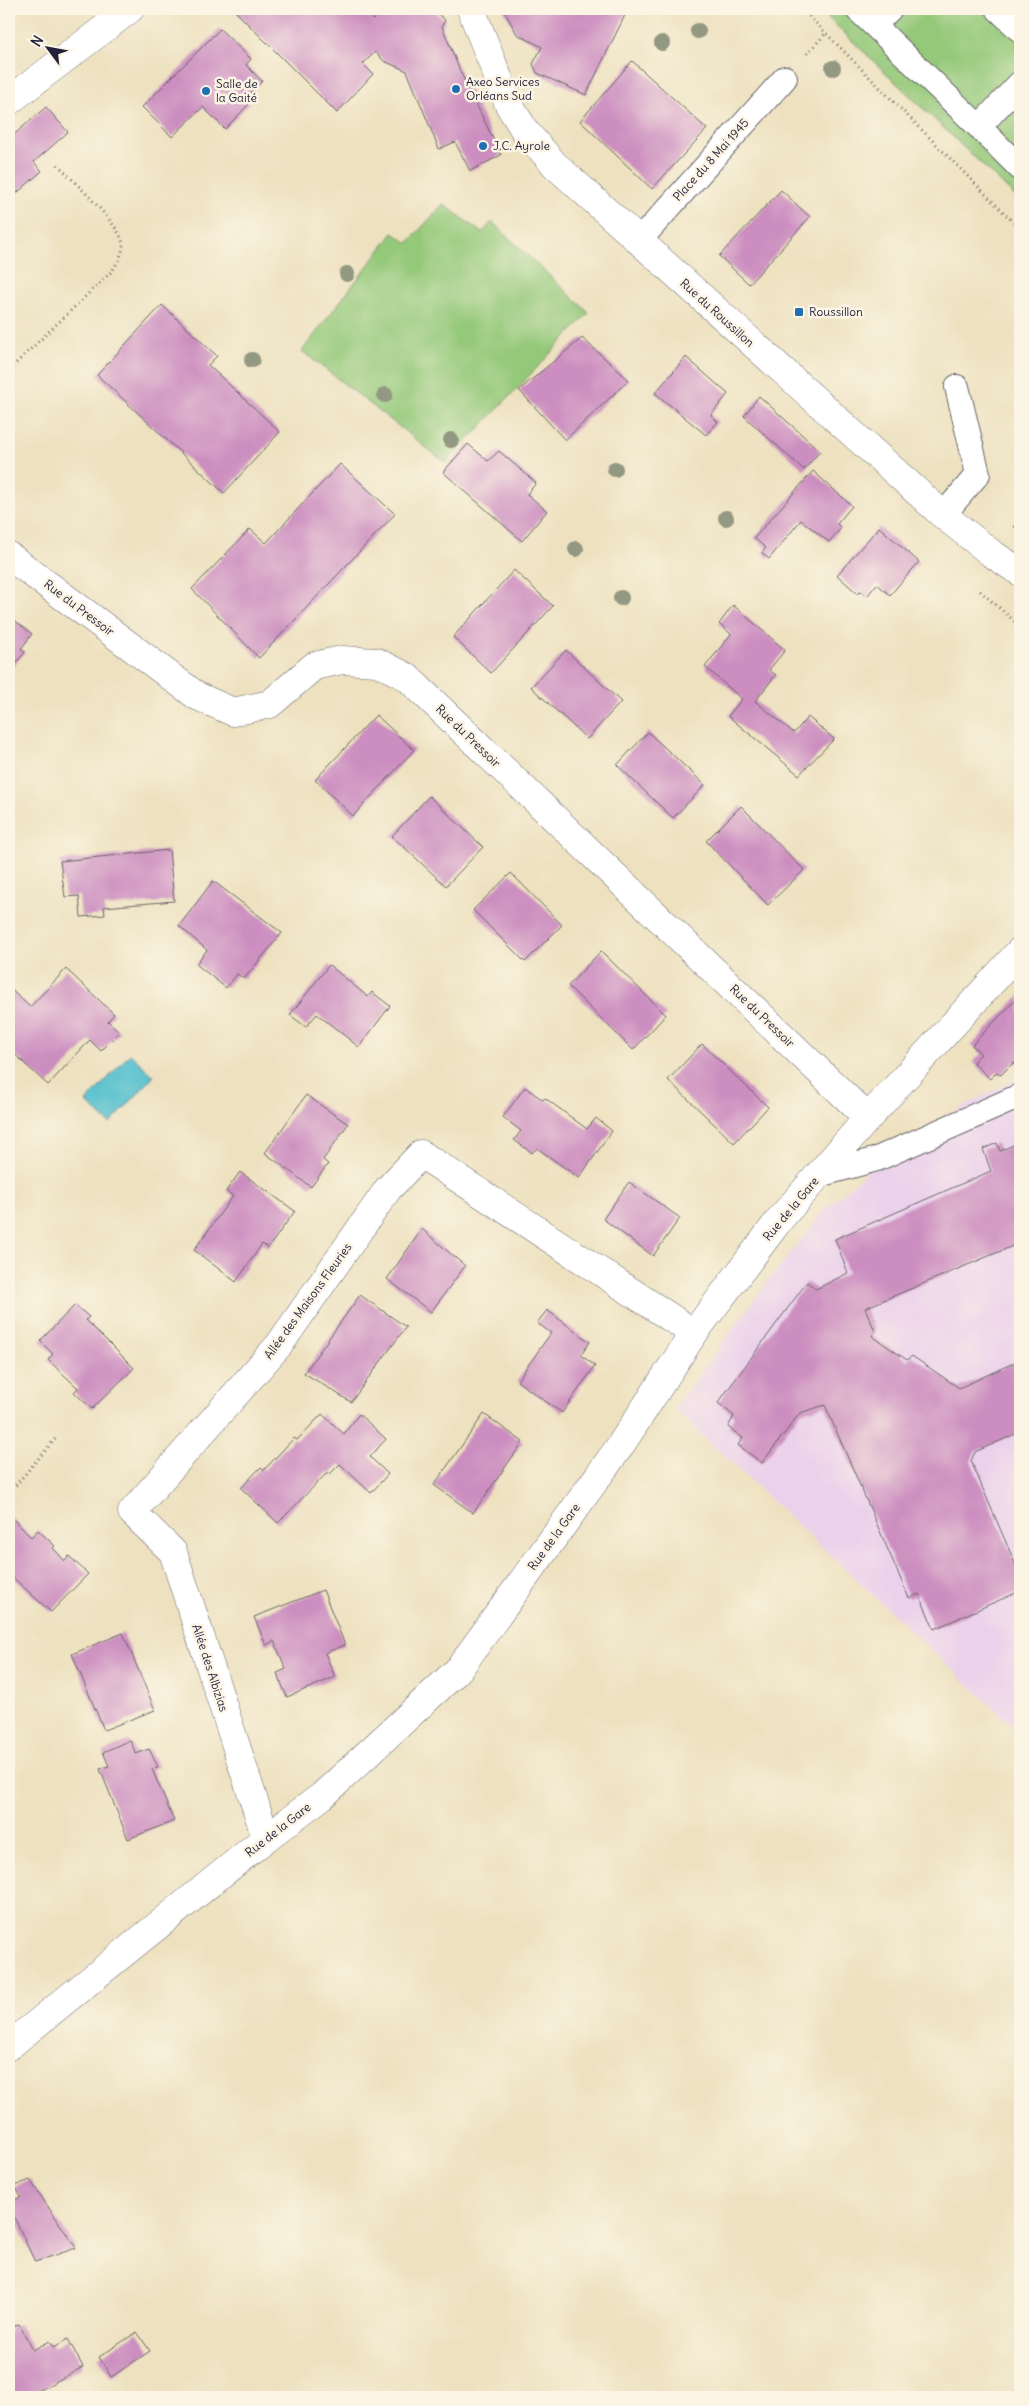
<svg xmlns="http://www.w3.org/2000/svg" width="1029" height="2406" font-family="Delius,sans-serif">
  <style>
    .built { fill: #ebd1eb }
    .green { fill: #95c97a; stroke: #5c765a }
    .water { fill: #54c0ce; stroke: #3b7184 }
    .building { fill: #cc8ec0 }
    .lines { fill: none; stroke-linecap: round; stroke-linejoin: round }
    .lane-casing { stroke: #696569; stroke-width: 26 }
    .street-casing { stroke: #696569; stroke-width: 29 }
    .secondary-casing { stroke: #696569; stroke-width: 29 }
    .path { stroke: #696569; stroke-width: 3; stroke-dasharray: 1 4; stroke-linecap: butt }
    .lane { stroke: #fff; stroke-width: 24 }
    .street { stroke: #fff; stroke-width: 28 }
    .secondary { stroke: #fff; stroke-width: 28 }
    .tree { fill: #939882 }
    .poi-dot { fill: #1f6fb2; stroke: #fcf5e5; stroke-width: 2 }
    .labels { text-anchor: middle; stroke-width: 5; stroke-linejoin: round; paint-order: stroke }
    .poi-label { font-size: 12px; fill: #22223b; stroke: #fcf5e5; text-anchor: start }
    .street-label { font-size: 12px; fill: #22223b; stroke: #fcf5e5 }
  </style>
  <rect width="100%" height="100%" fill="#fcf5e5"/>
  <filter id="ink" filterUnits="userSpaceOnUse"><feTurbulence type="fractalNoise" baseFrequency=".02" numOctaves="2"/><feDisplacementMap in="SourceGraphic" scale="10" xChannelSelector="R" yChannelSelector="G"/><feConvolveMatrix kernelMatrix="1 2 1 2 8 2 1 2 1" color-interpolation-filters="sRGB"/></filter>
  <filter id="wash" filterUnits="userSpaceOnUse"><feTurbulence type="fractalNoise" baseFrequency=".0096" numOctaves="4" result="noise"/><feDisplacementMap in="SourceGraphic" scale="20" xChannelSelector="R" yChannelSelector="G"/><feGaussianBlur stdDeviation="1.12" result="paint"/><feColorMatrix in="noise" values="0 0 0 0 0 0 0 0 0 0 0 0 0 0 0 0 0 1.4 0 .05"/><feComposite in="paint" operator="in"/></filter>
  <g filter="url(#wash)">
    <rect width="100%" height="100%" fill="#ede1bf"/>
    <path class="built" d="M 1020,1077 L 1020,1733 L 674,1409 L 769,1280 L 826,1209 L 887,1153 L 958,1109 Z"/>
    <path class="green" d="M 819,9 L 1020,9 L 1020,201 Z
      M 443,204 L 482,233 L 492,222 L 589,313 L 446,463 L 302,351 L 393,233 L 408,243 Z"/>
    <path class="water" d="M 130,1054 L 154,1076 L 110,1124 L 86,1102 Z"/>
    <g id="blocks">
      <path class="building" d="M 233,9 L 361,9 L 373,20 L 384,9 L 432,9 L 445,20 L 442,26 L 460,71 L 501,155 L 470,171 L 455,142 L 439,149 L 407,71 L 384,61 L 375,52 L 363,64 L 373,74 L 337,113 Z
        M 503,9 L 628,9 L 586,95 L 537,73 L 533,64 L 542,47 L 517,34 Z
        M 220,29 L 251,59 L 246,65 L 262,81 L 244,100 L 249,104 L 225,129 L 203,107 L 172,137 L 142,107 Z
        M 632,61 L 707,129 L 652,189 L 580,121 Z
        M 46,107 L 68,132 L 34,162 L 42,171 L 9,200 L 9,139 Z
        M 781,190 L 810,217 L 749,284 L 719,256 Z
        M 162,305 L 217,356 L 208,365 L 280,432 L 224,493 L 97,375 Z
        M 582,338 L 629,380 L 565,440 L 519,390 Z
        M 686,357 L 728,394 L 711,415 L 718,422 L 706,435 L 655,393 Z
        M 759,396 L 820,451 L 804,470 L 744,416 Z
        M 468,444 L 488,461 L 499,451 L 536,483 L 527,494 L 547,511 L 522,541 L 443,472 Z
        M 340,464 L 395,514 L 259,658 L 192,589 L 250,529 L 266,543 Z
        M 813,471 L 852,506 L 837,524 L 841,528 L 829,542 L 801,520 L 769,559 L 762,553 L 766,548 L 754,538 Z
        M 879,527 L 919,562 L 890,595 L 877,584 L 867,596 L 861,591 L 858,594 L 837,575 Z
        M 514,570 L 553,606 L 491,673 L 453,637 Z
        M 733,605 L 785,650 L 769,670 L 776,675 L 755,701 L 794,733 L 808,717 L 834,739 L 799,775 L 728,716 L 742,699 L 705,667 L 731,634 L 719,624 Z
        M 9,616 L 32,634 L 21,649 L 25,652 L 9,672 Z
        M 566,650 L 621,702 L 587,739 L 531,687 Z
        M 376,715 L 414,750 L 353,816 L 315,780 Z
        M 648,732 L 705,785 L 673,818 L 617,765 Z
        M 429,796 L 483,847 L 446,886 L 392,836 Z
        M 741,806 L 804,870 L 768,905 L 706,841 Z
        M 169,850 L 174,901 L 104,907 L 105,915 L 81,917 L 79,896 L 65,897 L 60,861 Z
        M 511,873 L 562,925 L 525,962 L 473,910 Z
        M 213,881 L 282,933 L 244,979 L 237,974 L 226,988 L 196,964 L 207,950 L 179,926 Z
        M 601,951 L 666,1015 L 633,1050 L 568,986 Z
        M 329,965 L 368,997 L 372,992 L 390,1006 L 359,1047 L 317,1014 L 306,1027 L 290,1015 Z
        M 66,969 L 114,1014 L 108,1021 L 120,1032 L 101,1051 L 90,1040 L 48,1085 L 9,1049 L 9,988 L 30,1007 Z
        M 1020,995 L 1020,1066 L 1014,1062 L 1001,1075 L 997,1072 L 990,1079 L 973,1062 L 981,1054 L 972,1045 Z
        M 702,1044 L 768,1107 L 734,1143 L 668,1080 Z
        M 525,1087 L 543,1100 L 545,1098 L 587,1129 L 596,1118 L 612,1131 L 579,1178 L 537,1148 L 532,1153 L 514,1140 L 521,1131 L 503,1117 Z
        M 306,1095 L 348,1124 L 323,1160 L 328,1164 L 311,1187 L 265,1153 Z
        M 1020,1142 L 1020,1243 L 865,1308 L 875,1331 L 872,1336 L 907,1360 L 912,1356 L 959,1388 L 1020,1360 L 1020,1432 L 975,1452 L 971,1461 L 1020,1575 L 1020,1591 L 934,1629 L 919,1594 L 909,1598 L 825,1405 L 800,1413 L 762,1463 L 738,1445 L 743,1438 L 728,1427 L 734,1416 L 718,1403 L 807,1282 L 816,1289 L 848,1273 L 835,1239 L 991,1171 L 983,1149 L 997,1143 L 1000,1151 Z
        M 240,1172 L 295,1211 L 268,1248 L 262,1244 L 236,1282 L 194,1250 L 233,1196 L 226,1191 Z
        M 629,1182 L 680,1218 L 653,1256 L 603,1219 Z
        M 422,1229 L 465,1266 L 431,1312 L 387,1279 Z
        M 360,1295 L 406,1327 L 351,1402 L 304,1373 Z
        M 75,1305 L 89,1317 L 86,1320 L 134,1368 L 92,1409 L 74,1392 L 78,1388 L 48,1360 L 53,1354 L 40,1341 Z
        M 547,1310 L 590,1342 L 581,1355 L 595,1366 L 562,1413 L 517,1381 L 551,1333 L 537,1323 Z
        M 322,1414 L 344,1434 L 359,1414 L 386,1439 L 370,1457 L 388,1474 L 371,1493 L 340,1464 L 330,1474 L 328,1472 L 278,1523 L 241,1488 L 261,1467 L 264,1470 L 294,1438 L 297,1440 Z
        M 484,1414 L 523,1442 L 473,1513 L 434,1485 Z
        M 9,1515 L 31,1537 L 38,1530 L 55,1546 L 53,1548 L 65,1561 L 69,1556 L 88,1574 L 51,1612 L 9,1574 Z
        M 323,1590 L 345,1645 L 325,1653 L 335,1677 L 287,1697 L 277,1673 L 286,1669 L 274,1641 L 266,1645 L 254,1617 Z
        M 123,1633 L 155,1710 L 104,1730 L 72,1654 Z
        M 130,1740 L 136,1754 L 149,1749 L 158,1767 L 152,1769 L 174,1821 L 128,1839 L 100,1769 L 109,1766 L 103,1752 Z
        M 30,2180 L 76,2248 L 35,2262 L 9,2206 L 9,2203 L 21,2197 L 15,2186 Z
        M 19,2324 L 33,2350 L 50,2341 L 54,2347 L 68,2339 L 83,2367 L 27,2397 L 9,2397 L 9,2327 Z
        M 137,2332 L 150,2351 L 111,2377 L 99,2357 Z"/>
    </g>
  </g>
  <g filter="url(#ink)">
    <use href="#blocks" fill-opacity="0" stroke="#696569" stroke-width="1"/>
    <g class="lines">
      <defs>
        <path id="lane" d="M 857,9 L 874,25
          M 890,9 L 874,25 L 979,127 L 1020,83
          M 998,9 L 1020,30
          M 979,127 L 1020,168
          M 638,242 L 785,78
          M 943,515 L 978,474 L 957,387
          M 819,1175 L 877,1159 L 1020,1096"/>
        <path id="street" d="M 9,556 L 197,696 L 233,712 L 270,704 L 314,666 L 342,660 L 377,662 L 407,677 L 868,1118
          M 266,1838 L 173,1552 L 132,1512 L 279,1345 L 388,1189 L 421,1154 L 694,1333"/>
        <path id="secondary" d="M 471,9 L 509,105 L 525,131 L 555,165 L 943,515 L 991,553 L 1020,572
          M 9,101 L 130,9
          M 9,2046 L 266,1838 L 322,1796 L 458,1670 L 620,1446 L 694,1333 L 780,1219 L 868,1118 L 1020,951"/>
      </defs>
      <use href="#lane" class="lane-casing"/>
      <use href="#street" class="street-casing"/>
      <use href="#secondary" class="secondary-casing"/>
      <path class="path" d="M 802,9 L 1020,229
        M 807,54 L 825,34
        M 9,370 L 113,270 C 117,262 123,254 123,245 C 123,227 71,179 57,164
        M 1014,527 L 1020,520
        M 980,591 L 1020,626
        M 9,1493 L 56,1438"/>
      <use href="#lane" class="lane"/>
      <use href="#street" class="street"/>
      <use href="#secondary" class="secondary"/>
    </g>
    <g class="tree">
      <circle cx="698" cy="31" r="8"/>
      <circle cx="662" cy="43" r="8"/>
      <circle cx="833" cy="68" r="8"/>
      <circle cx="347" cy="274" r="8"/>
      <circle cx="252" cy="360" r="8"/>
      <circle cx="385" cy="395" r="8"/>
      <circle cx="451" cy="440" r="8"/>
      <circle cx="615" cy="469" r="8"/>
      <circle cx="726" cy="518" r="8"/>
      <circle cx="576" cy="549" r="8"/>
      <circle cx="621" cy="598" r="8"/>
    </g>
  </g>
  <g class="poi-dot">
    <circle cx="456" cy="89" r="5"/>
    <circle cx="206" cy="91" r="5"/>
    <circle cx="483" cy="146" r="5"/>
    <rect x="794" y="307" width="10" height="10" rx="2.5"/>
  </g>
  <g class="labels">
    <g class="poi-label">
      <text x="466" y="86">Axeo Services<tspan x="466" dy="14">Orléans Sud</tspan></text>
      <text x="216" y="88">Salle de<tspan x="216" dy="14">la Gaité</tspan></text>
      <text x="493" y="150">J.C. Ayrole</text>
      <text x="809" y="316">Roussillon</text>
    </g>
    <g class="street-label">
      <text transform="translate(711 160) rotate(-48)" y="4">Place du 8 Mai 1945</text>
      <text transform="translate(717 313) rotate(42)" y="4">Rue du Roussillon</text>
      <text transform="translate(79 608) rotate(37)" y="4">Rue du Pressoir</text>
      <text transform="translate(468 736) rotate(44)" y="4">Rue du Pressoir</text>
      <text transform="translate(762 1016) rotate(44)" y="4">Rue du Pressoir</text>
      <text transform="translate(791 1209) rotate(-50)" y="4">Rue de la Gare</text>
      <text transform="translate(308 1301) rotate(-54)" y="4">Allée des Maisons Fleuries</text>
      <text transform="translate(554 1537) rotate(-54)" y="4">Rue de la Gare</text>
      <text transform="translate(210 1668) rotate(72)" y="4">Allée des Albizias</text>
      <text transform="translate(278 1830) rotate(-38)" y="4">Rue de la Gare</text>
    </g>
  </g>
  <rect width="1029" height="2406" fill="none" stroke="#fcf5e5" stroke-width="30"/>
  <g transform="translate(48 48) rotate(302)" stroke="#fcf5e5" stroke-width="4" paint-order="stroke">
  <path d="M0-4L9 19L0 12L-9 19Z" fill="#22223b"/>
  <text y="-8" font-size="14" font-weight="bold" text-anchor="middle" fill="#22223b">N</text>
  </g>
</svg>
